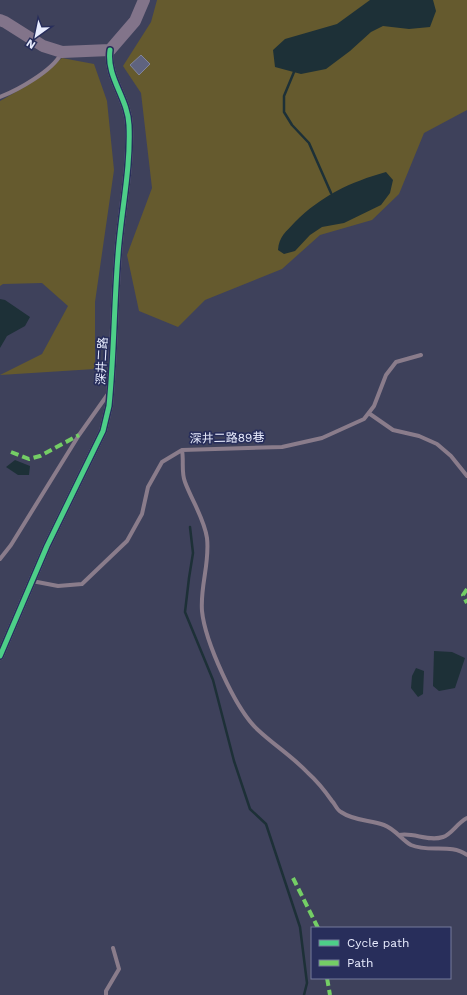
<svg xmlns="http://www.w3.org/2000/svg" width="467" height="995" font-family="'Work Sans','Noto Sans TC',sans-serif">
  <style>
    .green { fill: #655a2e }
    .water { fill: #1d3037 }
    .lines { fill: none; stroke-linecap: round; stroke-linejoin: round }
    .stream { stroke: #1d3037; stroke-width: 2.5 }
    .building { fill: #5f637f; stroke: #81849a }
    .lane { stroke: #8a7c8b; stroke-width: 4 }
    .street { stroke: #8a7c8b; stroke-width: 8 }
    .secondary { stroke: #82748a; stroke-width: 12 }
    .quiet { stroke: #74ce65; stroke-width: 4; stroke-dasharray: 8 4; stroke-linecap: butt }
    .cycleway-casing { stroke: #282e5b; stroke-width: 8 }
    .cycleway { stroke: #4dcf88; stroke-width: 5 }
    .labels { text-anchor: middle; stroke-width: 3.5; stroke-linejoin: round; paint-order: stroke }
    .street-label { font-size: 12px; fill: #e8ecfe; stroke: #282e5b }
  </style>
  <rect width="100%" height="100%" fill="#3e415b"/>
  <path class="green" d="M 157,0 L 467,0 L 467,110 L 424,133 L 399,194 L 372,220 L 320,235 L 282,269 L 205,300 L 178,327 L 139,311 L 127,255 L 152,188 L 141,93 L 123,66 L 151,22 Z
    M 62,58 L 94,64 L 107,101 L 114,170 L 95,302 L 95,369 L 0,375 L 42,354 L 68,306 L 42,283 L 3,284 L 0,286 L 0,101 L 28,85 Z"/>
  <path class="water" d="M 370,0 L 433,0 L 436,11 L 430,27 L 409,29 L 383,26 L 371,32 L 350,51 L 326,69 L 301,74 L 275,67 L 273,50 L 285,39 L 337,24 Z
    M 386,172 L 393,180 L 390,193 L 381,205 L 344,223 L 322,227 L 310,235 L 295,251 L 284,254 L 278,250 C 279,236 286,232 295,222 C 321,196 350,182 386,172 Z
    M 0,299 L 5,300 L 30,317 L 25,326 L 7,336 L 0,348 Z
    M 15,460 L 30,466 L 29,475 L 18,475 L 6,467 Z
    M 434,651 L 452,652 L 465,658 L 455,688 L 439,691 L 433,686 Z
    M 416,668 L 424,671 L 423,694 L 418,697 L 411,688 L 412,676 Z"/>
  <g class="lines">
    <path class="stream" d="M 294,72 L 284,96 L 284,112 L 292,125 L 309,143 L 331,193
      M 190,527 L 193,553 L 189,578 L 185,612 L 213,680 L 234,761 L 250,809 L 266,824 L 300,927 L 307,983 L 304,995"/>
  </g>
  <path class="building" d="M 141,55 L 150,64 L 139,75 L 130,65 Z"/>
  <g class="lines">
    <path class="lane" d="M 0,97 C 18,90 52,71 61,54
      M 370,414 L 393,430 L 419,436 L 437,444 L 451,456 L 467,476
      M 182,450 C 184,461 181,472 185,482 C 192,501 204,518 207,538 C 210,563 200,586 202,611 C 205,641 235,709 258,730 C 274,745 293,757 308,773 C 317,781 325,791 332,801 C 335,804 337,810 341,812 C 354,821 370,820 384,825 C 395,829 402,840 411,845 C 429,853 451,843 467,855
      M 0,559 L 11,545 L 79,435 L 108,394
      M 32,581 L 58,586 L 82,584 L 127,541 L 142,514 L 148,487 L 162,462 L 182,450 L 282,447 L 322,438 L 364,419 L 374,406 L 386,375 L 396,362 L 421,355
      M 399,835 C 414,832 428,842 443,837 C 452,834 457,823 467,818
      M 106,995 L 106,991 L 119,969 L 113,948"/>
    <path class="street" d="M 0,656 L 47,546 L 103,431 L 109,406 C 114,356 114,305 118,255 C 121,211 131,169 129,125 C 128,98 106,77 110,50"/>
    <path class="secondary" d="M 0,20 L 5,22 L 43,46 L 62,52 L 110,50 L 135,21 L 144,0"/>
    <path class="quiet" d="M 11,452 L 29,459 L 40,456 L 79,435
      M 467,589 L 463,595 L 467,603
      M 293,878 L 318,928
      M 327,978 L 330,995"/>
    <defs>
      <path id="cycleway" d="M 0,656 L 47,546 L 103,431 L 109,406 C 114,356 114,305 118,255 C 121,211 131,169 129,125 C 128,98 106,77 110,50"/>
    </defs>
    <use href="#cycleway" class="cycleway-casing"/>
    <use href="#cycleway" class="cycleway"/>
  </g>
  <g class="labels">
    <g class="street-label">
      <text transform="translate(102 361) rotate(-87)" y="4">深井二路</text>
      <text transform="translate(227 438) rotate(-1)" y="4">深井二路89巷</text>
    </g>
  </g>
  <rect x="311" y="927" width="140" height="52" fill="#282e5b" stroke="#757a9c"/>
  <rect x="319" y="940" width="20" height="6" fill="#4dcf88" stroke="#757a9c"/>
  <text x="347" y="947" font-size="12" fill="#e8ecfe">Cycle path</text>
  <rect x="319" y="960" width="20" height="6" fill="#74ce65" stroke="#757a9c"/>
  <text x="347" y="967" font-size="12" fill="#e8ecfe">Path</text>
  <g transform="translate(36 36) rotate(213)" stroke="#282e5b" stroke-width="3" paint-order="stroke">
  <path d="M0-3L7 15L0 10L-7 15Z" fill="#e8ecfe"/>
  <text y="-6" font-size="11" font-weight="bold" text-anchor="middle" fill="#e8ecfe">N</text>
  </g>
</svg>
